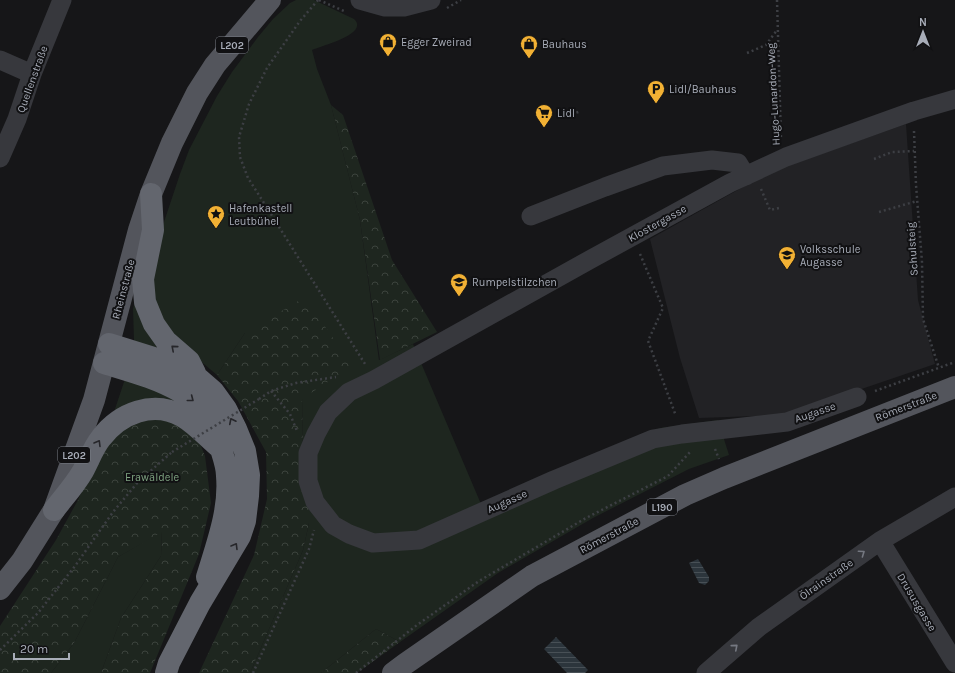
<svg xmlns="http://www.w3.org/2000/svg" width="955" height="673" font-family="Karla,sans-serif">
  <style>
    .built { fill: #222225 }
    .grass { fill: #1e261f }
    .forest { fill: url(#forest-crowns) }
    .water { fill: url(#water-rules) }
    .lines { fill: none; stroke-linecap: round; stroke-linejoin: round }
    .path { stroke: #3d3f44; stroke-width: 2.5; stroke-dasharray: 2 3; stroke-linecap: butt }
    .minor { stroke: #37383d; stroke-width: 19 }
    .major { stroke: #53555c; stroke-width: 22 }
    .highway { stroke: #63666e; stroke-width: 22 }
    .path-bridge { stroke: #3d3f44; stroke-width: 2.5; stroke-dasharray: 2 3; stroke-linecap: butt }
    .oneway { stroke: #26262a }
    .oneway2 { stroke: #757881 }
    .labels { text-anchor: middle; stroke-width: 4; stroke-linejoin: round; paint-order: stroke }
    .shield { fill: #111113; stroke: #7b7e86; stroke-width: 1 }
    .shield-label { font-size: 10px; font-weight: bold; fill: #a8adb8 }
    .poi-label { font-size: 11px; fill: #a8adb8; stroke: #111113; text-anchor: start }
    .street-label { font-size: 11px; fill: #a8adb8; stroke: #111113 }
    .park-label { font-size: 11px; fill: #7fa381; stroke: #111113 }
  </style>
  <defs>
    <pattern id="forest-crowns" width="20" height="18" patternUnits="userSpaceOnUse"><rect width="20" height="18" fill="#1e261f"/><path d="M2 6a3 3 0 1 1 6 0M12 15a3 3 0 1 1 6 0" fill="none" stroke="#3c433d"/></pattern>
    <pattern id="water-rules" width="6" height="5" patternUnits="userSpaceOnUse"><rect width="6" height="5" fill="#2c353c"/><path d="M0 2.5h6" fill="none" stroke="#485056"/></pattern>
  </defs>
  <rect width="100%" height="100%" fill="#161618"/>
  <path class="built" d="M 906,124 L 918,300 L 935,364 L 785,415 L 699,418 L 680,358 L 650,239 L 770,172 Z"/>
  <path class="grass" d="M 296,0 L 314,0 L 354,19 C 370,34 321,46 312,50 L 317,69 L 331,105 L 360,220 L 379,360 L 413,344 L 481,504 L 660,428 L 718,420 L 729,455 L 689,469 L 593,518 L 498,573 L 400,642 L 376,629 L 321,673 L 250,673 L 303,550 L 309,523 L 303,453 L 302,399 L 245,333 L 217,375 L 173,338 L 156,305 L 152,284 L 163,225 L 180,174 L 189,150 L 217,96 L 232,72 L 258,37 L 273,19 L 290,3 Z
    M 135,301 L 167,350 L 135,343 L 134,340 L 133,309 Z
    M 125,379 L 185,402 L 114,413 L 115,409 Z
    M 162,531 L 161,556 L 121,618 L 101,673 L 51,673 L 74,643 L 118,557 Z"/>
  <path class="forest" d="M 331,105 L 343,115 L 392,260 L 437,332 L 380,360 L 360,220 Z
    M 305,297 L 352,366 L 302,399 L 303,453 L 309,501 L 309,523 L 303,550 L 250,673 L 199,673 L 254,555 L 267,499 L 266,452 L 238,401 L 217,375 L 245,333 Z
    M 139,420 L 173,420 L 199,441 L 205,456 L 211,503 L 199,554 L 150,673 L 101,673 L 121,618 L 161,556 L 162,532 L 118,557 L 74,643 L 51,673 L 0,673 L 0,626 L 56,540 L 78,500 L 87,479 L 112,437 Z
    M 376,629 L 400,642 L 357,673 L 321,673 Z"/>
  <path class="water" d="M 698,559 L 709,577 L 709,581 L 705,585 L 699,583 L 689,563 Z
    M 556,637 L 588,670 L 585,673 L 567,673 L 544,649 Z"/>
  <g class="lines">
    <path class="path" d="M 318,0 L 300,21 L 267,68 L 249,104 L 239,137 L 240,157 L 248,178 L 264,203 L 365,364
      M 319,0 L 344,11
      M 777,0 L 781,139
      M 447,8 L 461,0
      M 545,47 L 561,44
      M 747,53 L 766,45 L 777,30
      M 567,116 L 581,111
      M 914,131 L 916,185 L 922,262 L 923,319 L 939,368
      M 874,159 L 892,152 L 914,151
      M 761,189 L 770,210 L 779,208
      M 879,212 L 917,201
      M 640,254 L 663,308 L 648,341 L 676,416
      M 271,391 L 290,414 L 297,431
      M 875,391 L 955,362
      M 259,399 L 271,391 L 296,383 L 336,377
      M 715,449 L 719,459
      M 0,650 L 38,613 L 75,566 L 113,512 L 138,482 L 172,452
      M 253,673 L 309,549 L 314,530
      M 356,673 L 417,625 L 479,581 L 586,518 L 668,476 L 690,452"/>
    <path class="minor" d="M 360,0 L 385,7 L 404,7 L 431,0
      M 0,60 L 32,74
      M 0,158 L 17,119 L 32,74 L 62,0
      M 531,216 L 605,187 L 663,166 L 712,160 L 738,163 L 746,176
      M 857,397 L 787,422 L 682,434 L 653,439 L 554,480 L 419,540 L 373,543 L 349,534 L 333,525 L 315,502 L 308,481 L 308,453 L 316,434 L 328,412 L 349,392 L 374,380 L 593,258 L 730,183 L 786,157 L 914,111 L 955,99
      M 880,541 L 955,663
      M 706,673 L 759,627 L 880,541 L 955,497"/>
    <path class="major" d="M 0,589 L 22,561 L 54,510 L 94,400 L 139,230 L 151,194 L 172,143 L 197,93 L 215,65 L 270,0
      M 393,673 L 405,664 L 532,576 L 685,495 L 724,478 L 955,387"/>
    <path class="highway" d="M 151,194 L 153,230 L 143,279 L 145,302 L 154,324 L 166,341 L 189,361 L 195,373
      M 109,344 L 157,359 L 198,378 L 213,391 L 226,409 L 236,429 L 245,451 L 249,475 L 248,496 L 245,521 L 240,536 L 200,603 L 169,663 L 166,673
      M 104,363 C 130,371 157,378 181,392 C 196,400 211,414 217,431 C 218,436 219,441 220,446 C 223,456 227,466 227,476 C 230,510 217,544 207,577
      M 54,510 C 64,497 75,485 83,471 C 89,460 93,448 101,438 C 120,413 153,400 182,416 C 196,424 207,437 219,447"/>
    <path class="path-bridge" d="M 172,452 L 259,399"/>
  </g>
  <defs><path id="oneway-chevron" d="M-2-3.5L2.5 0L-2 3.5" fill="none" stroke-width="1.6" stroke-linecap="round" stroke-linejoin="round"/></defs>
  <g class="oneway">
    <use href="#oneway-chevron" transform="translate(174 348) rotate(-139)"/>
    <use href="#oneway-chevron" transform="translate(191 399) rotate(38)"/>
    <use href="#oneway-chevron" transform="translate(232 421) rotate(-117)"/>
    <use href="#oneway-chevron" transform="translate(98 443) rotate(-59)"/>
    <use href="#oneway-chevron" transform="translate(235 546) rotate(-59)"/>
  </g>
  <g class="oneway2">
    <use href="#oneway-chevron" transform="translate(862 553) rotate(-35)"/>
    <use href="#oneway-chevron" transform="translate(735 647) rotate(-41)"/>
  </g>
  <defs>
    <symbol id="shop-pin" viewBox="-11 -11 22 30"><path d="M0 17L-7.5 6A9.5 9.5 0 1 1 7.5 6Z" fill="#f2b134" stroke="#111113"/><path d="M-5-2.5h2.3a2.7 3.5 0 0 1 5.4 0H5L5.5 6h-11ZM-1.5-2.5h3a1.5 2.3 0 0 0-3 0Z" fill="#111"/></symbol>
    <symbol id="parking-pin" viewBox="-11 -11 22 30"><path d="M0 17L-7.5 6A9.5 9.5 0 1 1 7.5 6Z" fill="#f2b134" stroke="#111113"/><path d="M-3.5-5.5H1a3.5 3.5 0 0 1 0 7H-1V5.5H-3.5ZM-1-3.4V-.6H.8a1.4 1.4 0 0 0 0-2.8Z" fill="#111"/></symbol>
    <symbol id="supermarket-pin" viewBox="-11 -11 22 30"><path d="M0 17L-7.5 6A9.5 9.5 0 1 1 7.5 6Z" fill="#f2b134" stroke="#111113"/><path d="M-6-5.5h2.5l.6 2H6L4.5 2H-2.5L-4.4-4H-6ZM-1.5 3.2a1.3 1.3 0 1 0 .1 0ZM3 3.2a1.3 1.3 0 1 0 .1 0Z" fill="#111"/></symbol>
    <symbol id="sight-pin" viewBox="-11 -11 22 30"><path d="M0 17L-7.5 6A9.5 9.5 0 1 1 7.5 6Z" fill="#f2b134" stroke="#111113"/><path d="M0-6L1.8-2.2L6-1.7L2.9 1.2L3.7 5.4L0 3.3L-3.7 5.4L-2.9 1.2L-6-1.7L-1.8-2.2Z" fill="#111"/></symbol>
    <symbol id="school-pin" viewBox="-11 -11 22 30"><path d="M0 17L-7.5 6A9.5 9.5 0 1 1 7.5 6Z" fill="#f2b134" stroke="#111113"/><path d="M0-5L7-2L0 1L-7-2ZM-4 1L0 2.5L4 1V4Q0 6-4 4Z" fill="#111"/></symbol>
  </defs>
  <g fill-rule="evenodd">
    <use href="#shop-pin" x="378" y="32" width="20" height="27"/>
    <use href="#shop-pin" x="519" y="34" width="20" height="27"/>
    <use href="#parking-pin" x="646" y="79" width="20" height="27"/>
    <use href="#supermarket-pin" x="534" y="103" width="20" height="27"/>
    <use href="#sight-pin" x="206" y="204" width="20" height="27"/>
    <use href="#school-pin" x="777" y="245" width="20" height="27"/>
    <use href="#school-pin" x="449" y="272" width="20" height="27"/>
  </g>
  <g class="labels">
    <g class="shield">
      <rect x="216" y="37" width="32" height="16" rx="3"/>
      <rect x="58" y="447" width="32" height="16" rx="3"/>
      <rect x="647" y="499" width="30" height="16" rx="3"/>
    </g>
    <g class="shield-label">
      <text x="232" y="49">L202</text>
      <text x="74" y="459">L202</text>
      <text x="662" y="511">L190</text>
    </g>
    <g class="poi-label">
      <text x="401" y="46">Egger Zweirad</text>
      <text x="542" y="48">Bauhaus</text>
      <text x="669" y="93">Lidl/Bauhaus</text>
      <text x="557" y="117">Lidl</text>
      <text x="229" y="212">Hafenkastell<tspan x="229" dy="13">Leutbühel</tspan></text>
      <text x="800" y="253">Volksschule<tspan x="800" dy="13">Augasse</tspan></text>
      <text x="472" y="286">Rumpelstilzchen</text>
    </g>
    <g class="street-label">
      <text transform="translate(32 79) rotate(-70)" y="4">Quellenstraße</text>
      <text transform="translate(773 94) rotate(-93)" y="4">Hugo-Lunardon-Weg</text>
      <text transform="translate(657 223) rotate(-29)" y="4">Klostergasse</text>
      <text transform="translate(912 249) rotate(-94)" y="4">Schulsteig</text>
      <text transform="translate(123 289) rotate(-75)" y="4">Rheinstraße</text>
      <text transform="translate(906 406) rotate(-21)" y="4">Römerstraße</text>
      <text transform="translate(815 412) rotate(-19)" y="4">Augasse</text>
      <text transform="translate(507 501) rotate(-24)" y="4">Augasse</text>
      <text transform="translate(609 535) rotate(-28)" y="4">Römerstraße</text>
      <text transform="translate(826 579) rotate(-35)" y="4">Ölrainstraße</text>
      <text transform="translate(917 602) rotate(59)" y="4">Drususgasse</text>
    </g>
    <g class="park-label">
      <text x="152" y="481">Erawäldele</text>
    </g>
  </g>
  <g transform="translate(923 32)" stroke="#111113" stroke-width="3" paint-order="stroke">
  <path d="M0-3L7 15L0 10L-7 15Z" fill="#a8adb8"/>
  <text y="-6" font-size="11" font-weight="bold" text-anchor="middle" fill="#a8adb8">N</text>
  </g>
  <path d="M14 653v6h55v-6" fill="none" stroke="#a8adb8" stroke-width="2"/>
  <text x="20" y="653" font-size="12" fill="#a8adb8" stroke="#111113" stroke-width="3" paint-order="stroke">20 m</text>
</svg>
